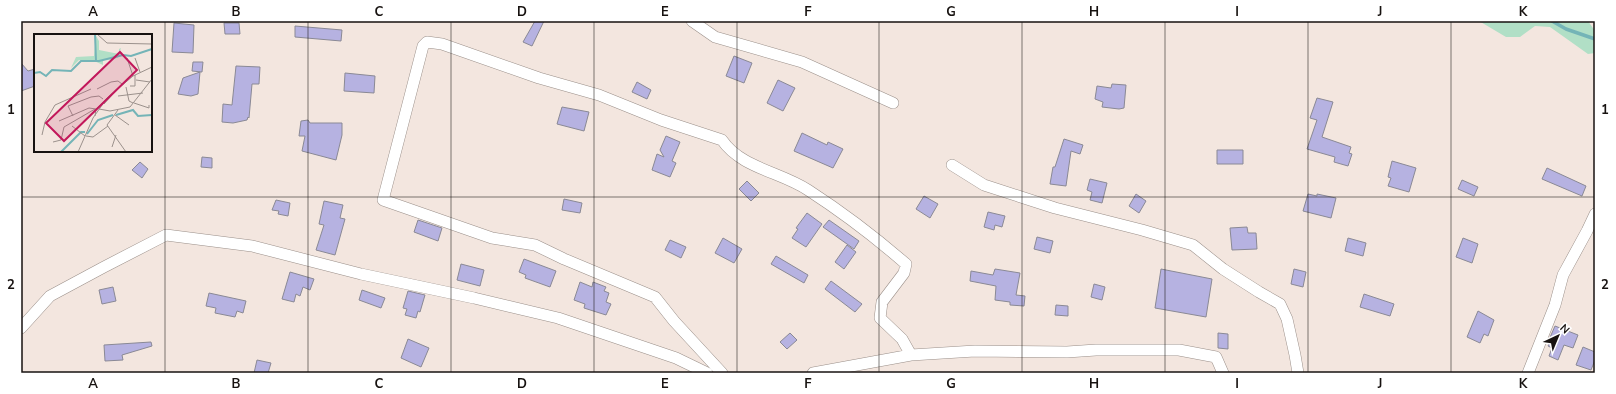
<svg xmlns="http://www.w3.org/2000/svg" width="1616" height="394" font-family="'Nunito Sans',sans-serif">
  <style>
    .green { fill: #b1dfc6 }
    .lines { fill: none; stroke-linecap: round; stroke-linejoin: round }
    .stream { stroke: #74b4b7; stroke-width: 3.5 }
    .building { fill: #b6b2e1; stroke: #8a8995 }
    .street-casing { stroke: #9a8f89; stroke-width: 12 }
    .street { stroke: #fff; stroke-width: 11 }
    .grid { fill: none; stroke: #171210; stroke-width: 1; stroke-opacity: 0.55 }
    .inset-river { fill: none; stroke: #74b4b7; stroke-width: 2 }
    .inset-road { fill: none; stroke: #9b918c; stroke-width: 1 }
    .view { fill: #c2185b; fill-opacity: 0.15; stroke: #c2185b; stroke-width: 2 }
    .inset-edge { fill: none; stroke: #171210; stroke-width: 2 }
    .neatline { fill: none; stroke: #171210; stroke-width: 1.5 }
    .grid-label { font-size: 13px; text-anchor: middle; font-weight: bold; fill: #171210 }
  </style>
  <rect width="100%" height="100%" fill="#f3e6df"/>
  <path class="green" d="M 1479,21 L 1588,21 L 1595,31 L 1595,53 L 1588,54 L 1550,27 L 1535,26 L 1520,37 L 1506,37 Z"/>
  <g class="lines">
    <path class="stream" d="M 1552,21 L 1566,29 L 1595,39"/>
  </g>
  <path class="building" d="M 535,21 L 544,21 L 532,46 L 523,42 Z
    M 174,23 L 194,25 L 193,53 L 172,52 Z
    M 224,23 L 239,23 L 240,34 L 225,34 Z
    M 295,26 L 342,30 L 341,41 L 295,37 Z
    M 734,56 L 752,63 L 744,83 L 726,76 Z
    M 193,62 L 203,62 L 202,72 L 192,71 Z
    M 21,63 L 28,71 L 35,69 L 35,86 L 21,91 Z
    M 236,66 L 260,67 L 259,84 L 252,84 L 249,118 L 248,117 L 247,120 L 233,123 L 222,122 L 223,104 L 232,105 Z
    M 200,72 L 198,94 L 191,96 L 178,94 L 183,78 Z
    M 345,73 L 375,76 L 374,93 L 344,91 Z
    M 778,80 L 795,88 L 783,111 L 767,103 Z
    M 637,82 L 651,90 L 647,99 L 632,92 Z
    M 1112,84 L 1126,85 L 1124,108 L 1119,109 L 1102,107 L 1103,102 L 1095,99 L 1097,86 L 1111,88 Z
    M 1317,98 L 1333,102 L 1322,137 L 1351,147 L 1349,153 L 1352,154 L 1348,166 L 1334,162 L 1335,157 L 1307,149 L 1317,120 L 1310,118 Z
    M 562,107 L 589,112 L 584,131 L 557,124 Z
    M 308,120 L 310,123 L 342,123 L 342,135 L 336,160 L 302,151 L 305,136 L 299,136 L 301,121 Z
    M 802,133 L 827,145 L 828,142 L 843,149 L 833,168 L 794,151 Z
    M 666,136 L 680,142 L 672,161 L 676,163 L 670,177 L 652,170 L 657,154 L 664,157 L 660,150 Z
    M 1064,139 L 1083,145 L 1080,154 L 1071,151 L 1066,186 L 1050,184 L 1053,167 L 1055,167 Z
    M 1217,150 L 1243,150 L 1243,164 L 1217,164 Z
    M 202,157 L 212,158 L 212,168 L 201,167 Z
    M 1392,161 L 1416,168 L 1409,192 L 1388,186 L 1391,178 L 1388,177 Z
    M 140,162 L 148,169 L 142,178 L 132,170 Z
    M 1547,168 L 1586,186 L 1582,196 L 1542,179 Z
    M 1090,179 L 1107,183 L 1102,203 L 1090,200 L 1092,192 L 1087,190 Z
    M 1462,180 L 1478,187 L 1474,196 L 1458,189 Z
    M 747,181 L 759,193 L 751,201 L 739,189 Z
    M 1136,194 L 1146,201 L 1139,213 L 1129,206 Z
    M 1308,194 L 1317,196 L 1317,194 L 1336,198 L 1331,218 L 1303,211 Z
    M 924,196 L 938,204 L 930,218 L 916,209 Z
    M 564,199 L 582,203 L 580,213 L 562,210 Z
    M 276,200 L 290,203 L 288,216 L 278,214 L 279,211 L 272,210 Z
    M 324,201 L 343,205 L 340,218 L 345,219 L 335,255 L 316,250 L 324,225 L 319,224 Z
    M 988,212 L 1005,216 L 1002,227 L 995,225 L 994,230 L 984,227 Z
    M 807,213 L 822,224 L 806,247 L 792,238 L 798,229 L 796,228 Z
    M 418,220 L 442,228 L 438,241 L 414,232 Z
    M 829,220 L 859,241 L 854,249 L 823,227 Z
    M 1247,227 L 1248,233 L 1256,233 L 1257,249 L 1232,250 L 1230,228 Z
    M 1037,237 L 1053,241 L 1050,253 L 1034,249 Z
    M 723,238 L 742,249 L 734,263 L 715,253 Z
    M 1348,238 L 1366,243 L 1363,256 L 1345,251 Z
    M 1463,238 L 1478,244 L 1472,263 L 1456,257 Z
    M 670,240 L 686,247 L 681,258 L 665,250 Z
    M 847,245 L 856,252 L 844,269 L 835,262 Z
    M 776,256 L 808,275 L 804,283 L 771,264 Z
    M 524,259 L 556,271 L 550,287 L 525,278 L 526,275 L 519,272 Z
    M 461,264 L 484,270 L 480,286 L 457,280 Z
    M 995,269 L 1020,273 L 1016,295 L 1025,296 L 1024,306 L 1010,305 L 1010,302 L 995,300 L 996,286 L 970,281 L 971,271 L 993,275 Z
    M 1161,269 L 1212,279 L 1206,317 L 1155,308 Z
    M 1294,269 L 1306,272 L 1303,287 L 1291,284 Z
    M 290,272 L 314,279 L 310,290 L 303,287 L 300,296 L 296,294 L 294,302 L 282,299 Z
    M 831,281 L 862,304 L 855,312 L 825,289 Z
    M 580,282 L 592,287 L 593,282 L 606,287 L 604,291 L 609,293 L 606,302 L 611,304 L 606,315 L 584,308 L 585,304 L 574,300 Z
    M 1094,284 L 1105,287 L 1102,300 L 1091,297 Z
    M 113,287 L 116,301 L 102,304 L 99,290 Z
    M 362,290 L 385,298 L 381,308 L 359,300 Z
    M 408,291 L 425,295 L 420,312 L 418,311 L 416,318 L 405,315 L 407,309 L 403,308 Z
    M 209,293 L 246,301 L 243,313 L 237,311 L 235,317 L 215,313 L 216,308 L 206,306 Z
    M 1364,294 L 1394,304 L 1390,316 L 1360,307 Z
    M 1056,305 L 1068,306 L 1068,316 L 1055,315 Z
    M 1478,311 L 1494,320 L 1488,336 L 1484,334 L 1480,343 L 1467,337 Z
    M 1555,326 L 1578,335 L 1573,348 L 1564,345 L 1558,360 L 1549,356 L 1552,348 L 1548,346 L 1550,342 L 1548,342 Z
    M 790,333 L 797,340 L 787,349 L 780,342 Z
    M 1218,333 L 1228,334 L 1228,349 L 1218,348 Z
    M 408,339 L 429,348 L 421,367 L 401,358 Z
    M 151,342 L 152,346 L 122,355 L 123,360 L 105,361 L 104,345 Z
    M 1583,347 L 1595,352 L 1595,360 L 1591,370 L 1576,365 Z
    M 257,360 L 271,363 L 268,373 L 254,373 Z"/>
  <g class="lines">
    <defs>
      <path id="street" d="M 692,21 L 715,37 L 802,62 L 893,103
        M 952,165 L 984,185 L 1055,208 L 1142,230 L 1193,245 L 1223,269 L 1259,292 L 1280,304 L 1287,319 L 1295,355 L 1298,373
        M 21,328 L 50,296 L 104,267 L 166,235 L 252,246 L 361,274 L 474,298 L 558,318 L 676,358 L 707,373
        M 722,373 L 674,321 L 655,297 L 564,259 L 535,245 L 492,238 L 383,200 L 423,46 L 427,42 L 442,44 L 539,78 L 599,95 L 661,120 L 722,140 C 741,168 781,172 808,190 C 842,212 875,237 906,264 L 904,273 L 882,302 L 880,318 L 902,339 L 911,355
        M 813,373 L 911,355 L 975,351 L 1067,352 L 1096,350 L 1179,350 L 1216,357 L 1223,373
        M 1528,373 L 1555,305 L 1563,275 L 1587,231 L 1595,214"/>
    </defs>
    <use href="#street" class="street-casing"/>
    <use href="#street" class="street"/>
  </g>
  <path class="grid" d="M 165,21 L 165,373M 308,21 L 308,373M 451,21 L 451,373M 594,21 L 594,373M 737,21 L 737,373M 879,21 L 879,373M 1022,21 L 1022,373M 1165,21 L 1165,373M 1308,21 L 1308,373M 1451,21 L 1451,373M 21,197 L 1595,197"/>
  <g transform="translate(34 34)">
    <rect width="118" height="118" fill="#f3e6df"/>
    <path d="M 62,2 L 65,7 L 65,16 L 85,20 L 85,15 L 87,14 L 85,20 L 88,21 L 81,25 L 69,26 L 69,31 L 58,26 L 61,23 L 57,27 L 45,26 L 37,34 L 42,23 L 60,22 Z" fill="#b1dfc6"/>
    <path class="inset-river" d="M 61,0 L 62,27M 0,39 L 6,38 L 12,42 L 18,36 L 37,37 L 47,27 L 65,27 L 89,21 L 97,22 L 118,15M 82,81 L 99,76 L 104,82 L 118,81M 53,100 L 64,86 L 79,81M 27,118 L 47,98 L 51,98"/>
    <path class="inset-road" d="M 42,0 L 55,0M 63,0 L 73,9 L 118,10M 93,24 L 99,42M 101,24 L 106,38M 102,46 L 116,48M 96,52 L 101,52 L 101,41M 92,53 L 95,67 L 99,69M 63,55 L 77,48 L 84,47 L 88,50M 84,62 L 109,59M 100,69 L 115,74 L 115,71M 70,70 L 78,61M 62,75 L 85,53M 65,75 L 76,77 L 96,73 L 118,45M 84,76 L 73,91 L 92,118M 81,81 L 95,91M 39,82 L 34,72 L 57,63 L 65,62 L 69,65M 25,87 L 55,74 L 62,75 L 61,82M 38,92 L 51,102M 8,101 L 11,88 L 21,71 L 57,55M 52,102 L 59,103 L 74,92M 19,108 L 27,106 L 30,93 L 61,75M 78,113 L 82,101M 44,118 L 59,84 L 73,64 L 99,42 L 118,33"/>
    <path class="view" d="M 86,18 L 103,36 L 30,107 L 12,89 Z"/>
    <rect width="118" height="118" class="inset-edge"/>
  </g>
  <rect width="1616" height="394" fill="none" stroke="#ffffff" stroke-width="44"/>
  <g transform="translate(1558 336) rotate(44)" stroke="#ffffff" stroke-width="3" paint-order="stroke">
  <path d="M0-3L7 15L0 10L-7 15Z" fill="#171210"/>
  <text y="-6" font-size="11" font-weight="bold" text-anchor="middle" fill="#171210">N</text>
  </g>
  <rect x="22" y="22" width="1572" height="350" class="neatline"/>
  <g class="grid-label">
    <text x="93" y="16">A</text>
    <text x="236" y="16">B</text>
    <text x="379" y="16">C</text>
    <text x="522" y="16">D</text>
    <text x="665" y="16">E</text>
    <text x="808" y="16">F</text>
    <text x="951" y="16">G</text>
    <text x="1094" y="16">H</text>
    <text x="1237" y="16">I</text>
    <text x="1380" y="16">J</text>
    <text x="1523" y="16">K</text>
    <text x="11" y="114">1</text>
    <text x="1605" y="114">1</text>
    <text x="11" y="289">2</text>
    <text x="1605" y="289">2</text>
    <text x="93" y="388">A</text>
    <text x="236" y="388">B</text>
    <text x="379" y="388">C</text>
    <text x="522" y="388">D</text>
    <text x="665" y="388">E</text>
    <text x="808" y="388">F</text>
    <text x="951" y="388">G</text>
    <text x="1094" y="388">H</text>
    <text x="1237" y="388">I</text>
    <text x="1380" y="388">J</text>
    <text x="1523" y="388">K</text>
  </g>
</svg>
